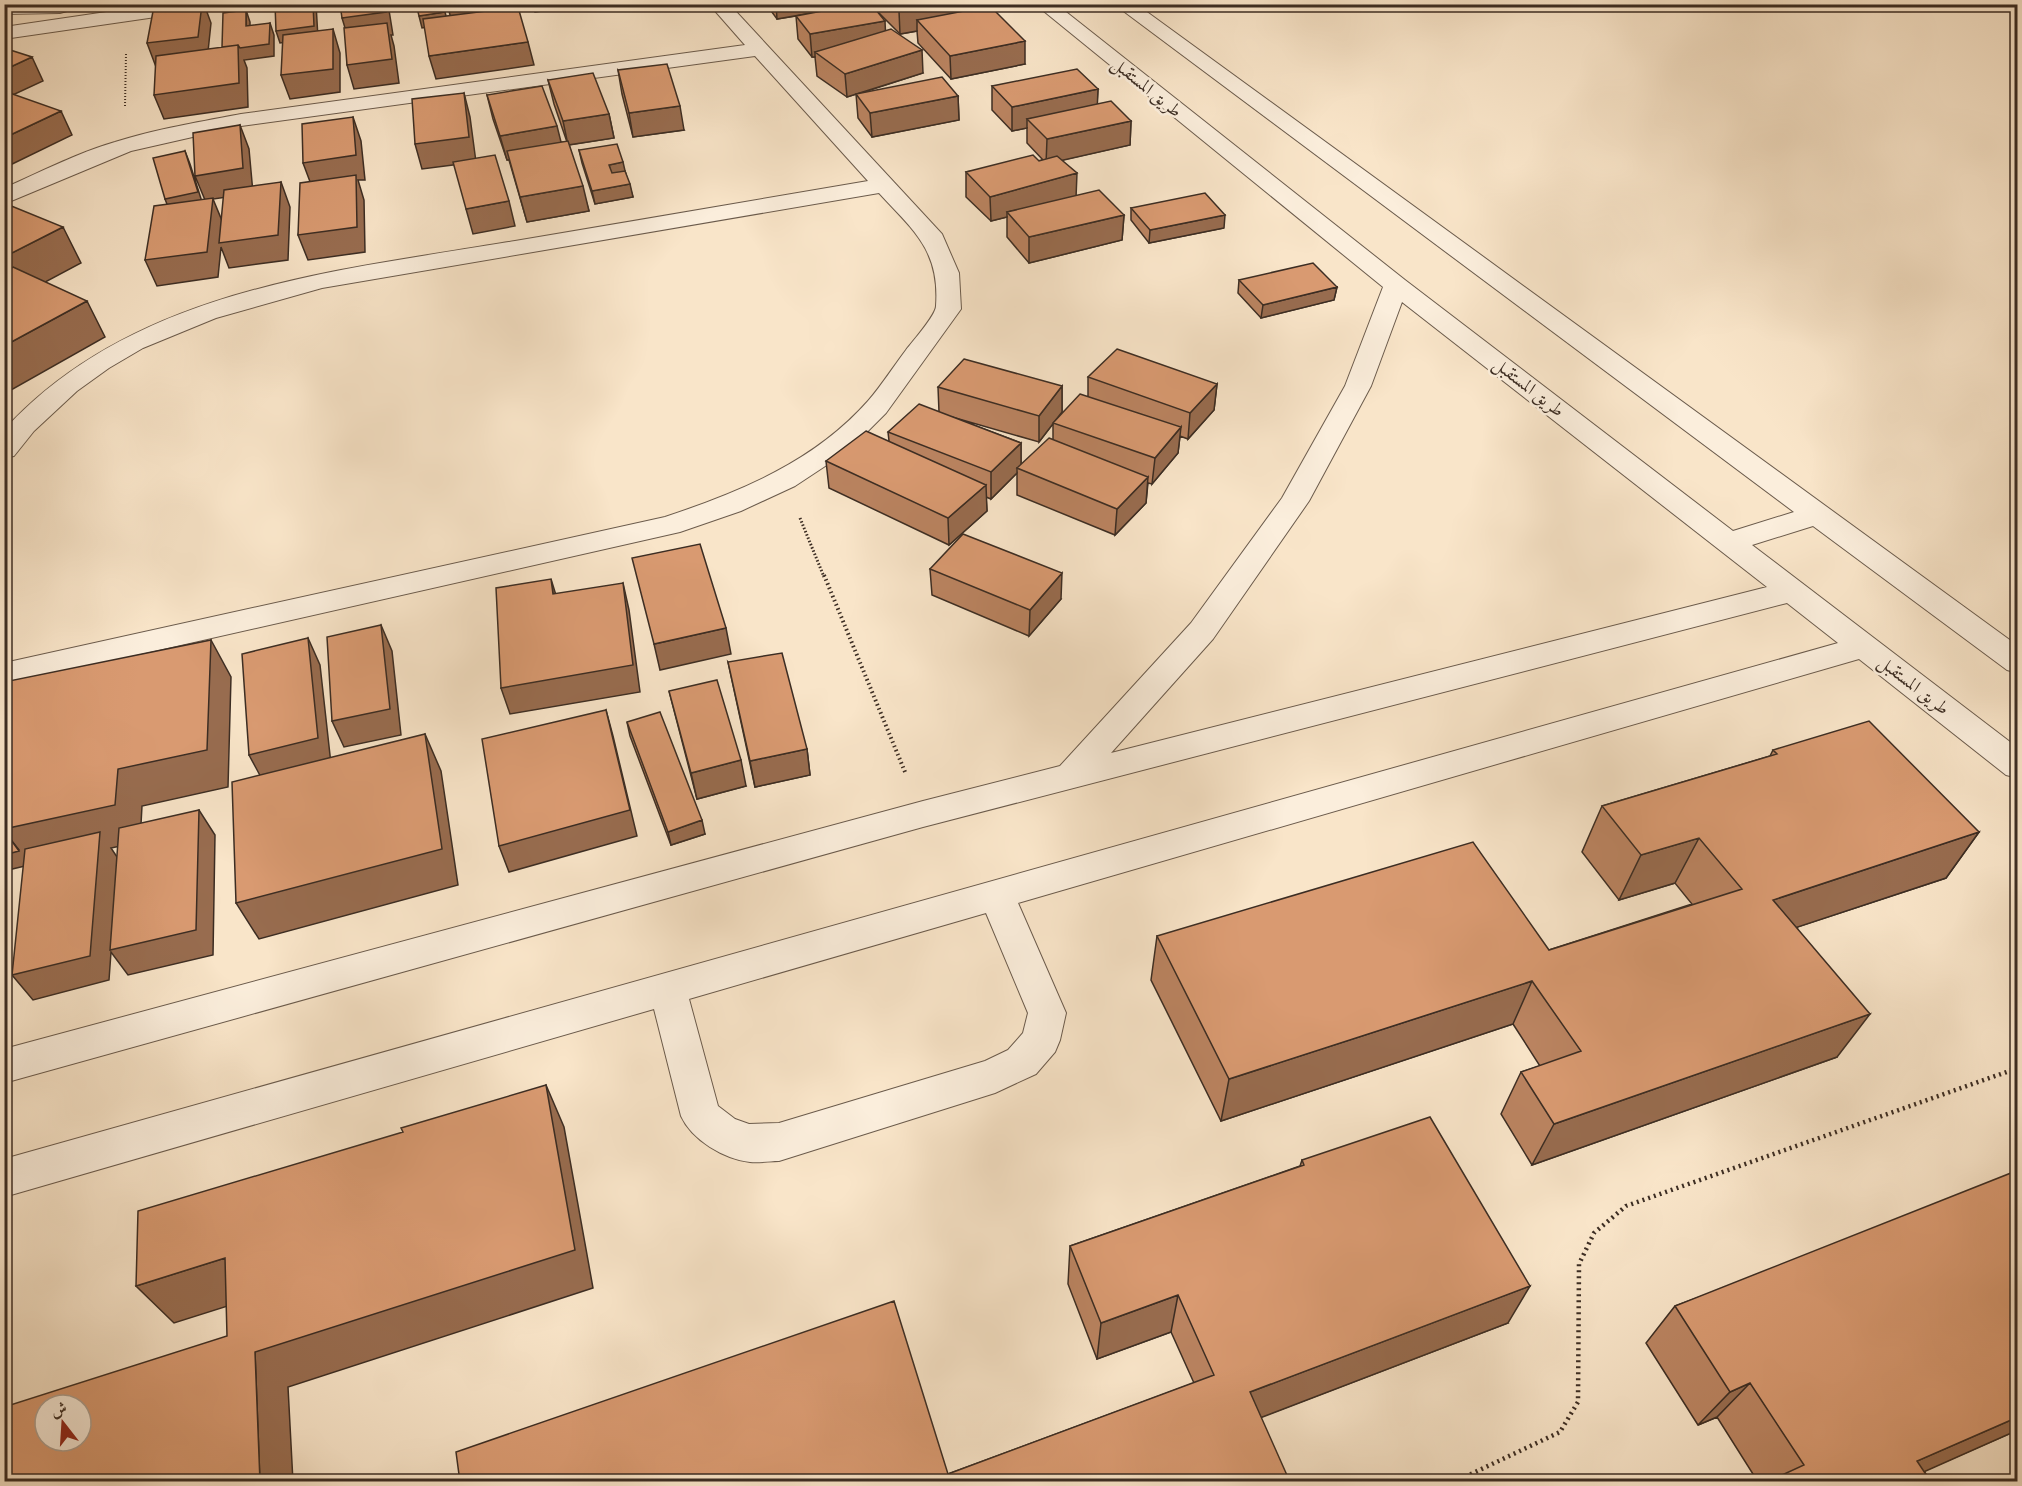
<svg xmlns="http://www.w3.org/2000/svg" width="2022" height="1486" font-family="'EB Garamond',Amiri,serif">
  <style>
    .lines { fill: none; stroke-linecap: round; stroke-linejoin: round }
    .minor-casing { stroke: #6b5b4c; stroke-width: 2 }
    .path-far3 { stroke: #3c2d23; stroke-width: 2; stroke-dasharray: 1 2; stroke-linecap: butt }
    .path-far2 { stroke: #3c2d23; stroke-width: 3; stroke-dasharray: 1.5 2; stroke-linecap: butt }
    .path-far1 { stroke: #3c2d23; stroke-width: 4; stroke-dasharray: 1.5 3; stroke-linecap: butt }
    .path { stroke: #3c2d23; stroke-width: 4.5; stroke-dasharray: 2 4; stroke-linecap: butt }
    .minor { fill: #fbeedc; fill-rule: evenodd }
    .wall { fill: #bb8461; stroke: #3c2d23; stroke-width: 1.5 }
    .shaded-wall { fill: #986c4f; stroke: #3c2d23; stroke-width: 1.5 }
    .building { fill: #d99a71; stroke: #3c2d23; stroke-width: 1.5; fill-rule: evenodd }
    .labels { text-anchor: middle; stroke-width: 5; stroke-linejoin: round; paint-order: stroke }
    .far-street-label { font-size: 18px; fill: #3c2d23; stroke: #fbeedc }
  </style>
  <rect width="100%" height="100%" fill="#f9e5c9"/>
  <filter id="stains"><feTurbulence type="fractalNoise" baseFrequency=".00333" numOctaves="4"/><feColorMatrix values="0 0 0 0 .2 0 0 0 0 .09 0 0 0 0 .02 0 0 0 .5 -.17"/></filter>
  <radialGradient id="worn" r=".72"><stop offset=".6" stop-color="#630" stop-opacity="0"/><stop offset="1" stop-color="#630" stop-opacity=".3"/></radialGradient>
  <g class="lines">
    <defs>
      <path id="minor" d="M 4,4 L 68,4 L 69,7 L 67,11 L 60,13 L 4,14 Z
        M 161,4 L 213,4 L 211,8 L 204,10 L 4,39 L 4,27 Z
        M 709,4 L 729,4 L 942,234 L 959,273 L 961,309 L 886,413 L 848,451 L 795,486 L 741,511 L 680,532 L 4,685 L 4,663 L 665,517 C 740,492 814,462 868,401 C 882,385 893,367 906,350 C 913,341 936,315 936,306 C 940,250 913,230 879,193 L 322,288 L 216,318 L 143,348 L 109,368 L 77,391 L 34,431 L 14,456 L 4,458 L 4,430 C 133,288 337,271 515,241 C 633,221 751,201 868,181 L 755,56 L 241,126 L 131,151 L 4,204 L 4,188 C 41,172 77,153 115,142 C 156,129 199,122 241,114 L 745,45 Z
        M 1035,4 L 1056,4 L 1405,280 L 1733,531 L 1794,512 L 1114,4 L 1136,4 L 2018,646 L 2018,673 L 2007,670 L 1813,526 L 1752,545 L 2018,748 L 2018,778 L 2006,775 L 1859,659 L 1018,903 L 1066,1013 L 1060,1040 L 1055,1052 L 1036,1074 L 995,1093 L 779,1161 C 770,1161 759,1163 750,1162 C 724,1159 692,1140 681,1116 L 654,1009 L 4,1197 L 4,1159 L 1838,643 L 1787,603 L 923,827 L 4,1083 L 4,1049 L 923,801 L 1060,766 L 1191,623 L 1282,498 L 1345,386 L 1383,287 ZM 1402,302 L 1767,587 L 1111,753 L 1213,639 L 1309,501 L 1371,386 ZM 986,913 L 1028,1013 L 1023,1033 L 1008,1050 L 985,1061 L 779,1123 L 749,1124 L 735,1119 L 718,1106 L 689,999 Z"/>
    </defs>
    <use href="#minor" class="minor-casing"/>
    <path class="path-far3" d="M 125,106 L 126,54"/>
    <path class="path-far2" d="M 800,518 L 824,577"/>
    <path class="path-far1" d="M 824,575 L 905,772"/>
    <path class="path" d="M 1454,1482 L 1560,1432 L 1578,1402 L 1579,1264 L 1594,1233 L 1626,1206 L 2018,1068"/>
    <use href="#minor" class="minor"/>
  </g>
  <path class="wall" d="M 766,4 L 974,4 L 974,9 L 1025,64 L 951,79 L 918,43 L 917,31 L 900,34 L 873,7 L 885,31 L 923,73 L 861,93 L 958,96 L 959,120 L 872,137 L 858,118 L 856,94 L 847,97 L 817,76 L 815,57 L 812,57 L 798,39 L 796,16 L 777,19 Z
    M 618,70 L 684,130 L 633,137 L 622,94 Z
    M 548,80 L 609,114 L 614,138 L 569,145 L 589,211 L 527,222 L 509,160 L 507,160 L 493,119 L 487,95 L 561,142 L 567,142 L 554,104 Z
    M 992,86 L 1098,89 L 1097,104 L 1131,121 L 1130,145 L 1062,160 L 1076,196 L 1124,215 L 1122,240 L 1029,263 L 1007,237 L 1007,217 L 991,221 L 966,197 L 966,172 L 1043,160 L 1027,143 L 1027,128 L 1012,131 L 992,110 Z
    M 579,150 L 625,171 L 633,197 L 595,204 L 582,163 Z
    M 1131,208 L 1224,228 L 1149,243 L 1131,220 Z
    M 1239,280 L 1337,287 L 1334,300 L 1261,318 L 1238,293 Z
    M 1088,377 L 1217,384 L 1214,410 L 1188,439 L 1180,436 L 1178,453 L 1152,484 L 1148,483 L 1146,503 L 1115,535 L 1017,495 L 1017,473 L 991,499 L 986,497 L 987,511 L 949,545 L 829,488 L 826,461 L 889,441 L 888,432 L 939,412 L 938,387 L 1062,386 L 1062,412 L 1039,442 L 952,417 L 1021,443 L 1021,465 L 1053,439 L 1053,423 L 1088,396 Z
    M 930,569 L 1061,599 L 1029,636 L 932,595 Z
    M 728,662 L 807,749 L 810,775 L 755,787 Z
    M 669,691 L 746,786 L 697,799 Z
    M 627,722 L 705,834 L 671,845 L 630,736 Z
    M 1773,750 L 1979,832 L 1946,878 L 1797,927 L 1837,1057 L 1532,1165 L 1501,1114 L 1521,1072 L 1540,1066 L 1513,1024 L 1221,1121 L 1151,980 L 1157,936 L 1549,950 L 1692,904 L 1675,883 L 1619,900 L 1582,852 L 1602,806 L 1770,756 Z
    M 1302,1160 L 1508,1323 L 1261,1417 L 948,1474 L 1194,1383 L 1171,1332 L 1097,1359 L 1068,1284 L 1070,1246 L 1300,1166 Z
    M 2018,1180 L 2018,1430 L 1924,1471 L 1931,1482 L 1758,1482 L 1717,1417 L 1698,1425 L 1646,1343 L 1675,1306 Z"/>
  <path class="shaded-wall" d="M 202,4 L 204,4 L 211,23 L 207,61 L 156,67 L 147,43 Z
    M 313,4 L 316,4 L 318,38 L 280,43 L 276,31 Z
    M 385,4 L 388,4 L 393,35 L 391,35 L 394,46 L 399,83 L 354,89 L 347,65 L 349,41 L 342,18 Z
    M 467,4 L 488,4 L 490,13 L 451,19 L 448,7 Z
    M 533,4 L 575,4 L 576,7 L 535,12 Z
    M 776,4 L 857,4 L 857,5 L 777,19 Z
    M 932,4 L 974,4 L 975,19 L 917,20 L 917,31 L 900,34 L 899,11 Z
    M 246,10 L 250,22 L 250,38 L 246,26 Z
    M 445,12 L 448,24 L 422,28 L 419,16 Z
    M 885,21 L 886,44 L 815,52 L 815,57 L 812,57 L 810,34 Z
    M 270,23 L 274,35 L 274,56 L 244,60 L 247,68 L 248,107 L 164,119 L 154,95 L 238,45 Z
    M 333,29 L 340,53 L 340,92 L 290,99 L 281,75 Z
    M 1025,41 L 1025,64 L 951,79 L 950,56 Z
    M 528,42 L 534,65 L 436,79 L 429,56 Z
    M 922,50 L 923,73 L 847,97 L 845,74 Z
    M 32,57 L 43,81 L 4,99 L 4,70 Z
    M 1098,89 L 1097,113 L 1027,119 L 1027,128 L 1012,131 L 1012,107 Z
    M 464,93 L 470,117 L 476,162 L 422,169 L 415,144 Z
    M 958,96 L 959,120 L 872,137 L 870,113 Z
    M 680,106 L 684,130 L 633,137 L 629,113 Z
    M 61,111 L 72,135 L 4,168 L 4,138 Z
    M 609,114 L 614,138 L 568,145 L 563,121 Z
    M 353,117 L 361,141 L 365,180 L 358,180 L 364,200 L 365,252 L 308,260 L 298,235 L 312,187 L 303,163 Z
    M 1131,121 L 1130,145 L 1046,164 L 1047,139 Z
    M 240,125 L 249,149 L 253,193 L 213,199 L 223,223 L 281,182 L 290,207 L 288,260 L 229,268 L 221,247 L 218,277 L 157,286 L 145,260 L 205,200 L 195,176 Z
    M 557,126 L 563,150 L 507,160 L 500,136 Z
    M 185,151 L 190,164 L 203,205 L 170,212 L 165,199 Z
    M 623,162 L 626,175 L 612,177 L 609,165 Z
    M 1077,173 L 1076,198 L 1007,212 L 1007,217 L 991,221 L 990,197 Z
    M 630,184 L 633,197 L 595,204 L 592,191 Z
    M 583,186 L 589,211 L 527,222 L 520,197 Z
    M 509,201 L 515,226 L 473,234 L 466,209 Z
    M 1124,215 L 1122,240 L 1029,263 L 1029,237 Z
    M 1225,215 L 1224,228 L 1149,243 L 1150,230 Z
    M 63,227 L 81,263 L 4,304 L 4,257 Z
    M 1337,287 L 1334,300 L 1261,318 L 1263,305 Z
    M 87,301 L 105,337 L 4,394 L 4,346 Z
    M 1217,384 L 1214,410 L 1188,439 L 1190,413 Z
    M 1062,386 L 1062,412 L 1039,442 L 1039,416 Z
    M 1181,427 L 1178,453 L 1152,484 L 1155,458 Z
    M 1021,443 L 1021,469 L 1017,468 L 1017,473 L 991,499 L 991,472 Z
    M 1148,477 L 1146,503 L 1115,535 L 1117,509 Z
    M 986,485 L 987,511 L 949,545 L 948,518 Z
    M 1062,573 L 1061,599 L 1029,636 L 1030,610 Z
    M 551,579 L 559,605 L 553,594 Z
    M 623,583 L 629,610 L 640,692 L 510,714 L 501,688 Z
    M 381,625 L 392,651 L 401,735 L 344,747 L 332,721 Z
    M 726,628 L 731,654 L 660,670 L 654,644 Z
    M 308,638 L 320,665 L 331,764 L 263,781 L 249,755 Z
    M 211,640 L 231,677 L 228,787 L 142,806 L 140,842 L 111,848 L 117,857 L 199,810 L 215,835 L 213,955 L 128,975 L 111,952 L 109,980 L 33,1000 L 12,975 L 29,865 L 4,871 L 4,855 L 19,850 L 4,831 L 4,790 L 118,769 Z
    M 606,710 L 613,736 L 637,836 L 509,872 L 499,846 Z
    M 425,734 L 441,771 L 458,885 L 259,939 L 236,903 Z
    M 807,749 L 810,775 L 755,787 L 750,761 Z
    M 741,760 L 746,786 L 697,799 L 691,773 Z
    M 702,820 L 705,834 L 671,845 L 668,832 Z
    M 1979,832 L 1946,878 L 1746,944 L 1773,900 Z
    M 1699,838 L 1675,883 L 1619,900 L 1641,855 Z
    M 1532,981 L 1513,1024 L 1221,1121 L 1229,1079 Z
    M 1870,1014 L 1837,1057 L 1532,1165 L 1554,1124 Z
    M 546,1085 L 564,1127 L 593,1288 L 288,1387 L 293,1482 L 260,1482 L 255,1352 Z
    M 225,1258 L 259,1296 L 174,1323 L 136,1286 Z
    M 1530,1286 L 1508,1323 L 1239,1426 L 1250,1392 Z
    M 1178,1295 L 1171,1332 L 1097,1359 L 1101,1323 Z
    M 1750,1383 L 1717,1417 L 1698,1425 L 1730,1392 Z
    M 2018,1417 L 2018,1430 L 1901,1482 L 1917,1461 Z"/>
  <path class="building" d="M 164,4 L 202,4 L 198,37 L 147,43 L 154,6 Z
    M 275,4 L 313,4 L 314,26 L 276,31 Z
    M 340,4 L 385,4 L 386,12 L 342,18 Z
    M 416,4 L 442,4 L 445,12 L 419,16 Z
    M 447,4 L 467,4 L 448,7 Z
    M 859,4 L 871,4 L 885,21 L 810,34 L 796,16 Z
    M 892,4 L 932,4 L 899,11 Z
    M 990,6 L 1025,41 L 950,56 L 917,20 Z
    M 518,7 L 528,42 L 429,56 L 423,19 Z
    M 246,10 L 246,26 L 270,23 L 269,44 L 240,48 L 238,45 L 222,47 L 223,13 Z
    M 387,23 L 392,59 L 347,65 L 344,28 Z
    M 333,29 L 333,69 L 281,75 L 283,35 Z
    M 891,29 L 922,50 L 845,74 L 815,52 Z
    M 238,45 L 239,83 L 154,95 L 156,56 Z
    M 4,48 L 32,57 L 4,70 Z
    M 667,64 L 680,106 L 629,113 L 618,70 Z
    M 1077,69 L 1098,89 L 1012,107 L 992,86 Z
    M 593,73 L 609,114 L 563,121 L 548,80 Z
    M 942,77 L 958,96 L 870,113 L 856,94 Z
    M 542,86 L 557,126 L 500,136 L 487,95 Z
    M 4,91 L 61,111 L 4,138 Z
    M 464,93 L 469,137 L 415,144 L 412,99 Z
    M 1111,101 L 1131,121 L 1047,139 L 1027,119 Z
    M 353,117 L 356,155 L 303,163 L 302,124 Z
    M 240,125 L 243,168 L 195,176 L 193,133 Z
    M 568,141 L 583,186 L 520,197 L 507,151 Z
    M 617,144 L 623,162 L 609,165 L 612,173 L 625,171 L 630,184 L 592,191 L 579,150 Z
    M 185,151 L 198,192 L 165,199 L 153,158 Z
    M 495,155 L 509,201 L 466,209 L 453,162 Z
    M 1033,155 L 1039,161 L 1057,156 L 1077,173 L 990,197 L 966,172 Z
    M 356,175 L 357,227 L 298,235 L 300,183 Z
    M 281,182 L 278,235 L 219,243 L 224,190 Z
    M 1099,190 L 1124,215 L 1029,237 L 1007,212 Z
    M 1205,193 L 1225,215 L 1150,230 L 1131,208 Z
    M 213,198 L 207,252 L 145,260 L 154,206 Z
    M 4,203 L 63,227 L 4,257 Z
    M 1313,263 L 1337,287 L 1263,305 L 1239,280 Z
    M 13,267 L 87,301 L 4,346 L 4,272 Z
    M 1117,349 L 1217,384 L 1190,413 L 1088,377 Z
    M 964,359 L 1062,386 L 1039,416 L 938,387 Z
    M 1080,394 L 1181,427 L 1155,458 L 1053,423 Z
    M 919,404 L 1021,443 L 991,472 L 888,432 Z
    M 866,431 L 986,485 L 948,518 L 826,461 Z
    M 1049,438 L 1148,477 L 1117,509 L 1017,468 Z
    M 963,534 L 1062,573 L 1030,610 L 930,569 Z
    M 700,544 L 726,628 L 654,644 L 632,558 Z
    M 551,579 L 553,594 L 623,583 L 633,665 L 501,688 L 496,588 Z
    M 381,625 L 390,709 L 332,721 L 327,637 Z
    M 308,638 L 318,738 L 249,755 L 242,654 Z
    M 211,640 L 207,750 L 118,769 L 115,805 L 4,829 L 4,819 L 9,789 L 4,790 L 4,682 Z
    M 782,653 L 807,749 L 750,761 L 728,662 Z
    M 717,680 L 741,760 L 691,773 L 669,691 Z
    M 606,710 L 630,810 L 499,846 L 482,739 Z
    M 660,712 L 702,820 L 668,832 L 627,722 Z
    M 1869,721 L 1979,832 L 1773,900 L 1870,1014 L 1554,1124 L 1521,1072 L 1581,1051 L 1532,981 L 1229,1079 L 1157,936 L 1473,842 L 1549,950 L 1742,889 L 1699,838 L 1641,855 L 1602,806 L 1777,754 L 1773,750 Z
    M 425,734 L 442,849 L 236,903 L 232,782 Z
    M 199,810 L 196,930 L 110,950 L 119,828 Z
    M 100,832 L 90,956 L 12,975 L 25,849 Z
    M 4,833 L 6,833 L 19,851 L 4,855 Z
    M 546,1085 L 575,1250 L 255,1352 L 260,1482 L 4,1482 L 4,1407 L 227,1336 L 225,1258 L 136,1286 L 138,1211 L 403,1132 L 401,1128 ZM 45,1405 L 81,1405 L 81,1441 L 45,1441 Z
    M 1430,1117 L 1530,1286 L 1250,1392 L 1290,1482 L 460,1482 L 456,1452 L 894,1301 L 948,1474 L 1214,1375 L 1178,1295 L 1101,1323 L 1070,1246 L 1304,1165 L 1302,1160 Z
    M 2011,1173 L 2018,1180 L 2018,1417 L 1917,1461 L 1931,1482 L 1767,1482 L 1804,1465 L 1750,1383 L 1730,1392 L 1675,1306 Z"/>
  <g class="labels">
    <g class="far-street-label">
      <text transform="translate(1147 87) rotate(39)" y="6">طريق المستقبل</text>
      <text transform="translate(1529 387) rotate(38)" y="6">طريق المستقبل</text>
      <text transform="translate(1914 685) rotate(38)" y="6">طريق المستقبل</text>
    </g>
  </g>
  <rect width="2022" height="1486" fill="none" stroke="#f9e5c9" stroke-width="24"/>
  <rect x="6" y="6" width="2010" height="1474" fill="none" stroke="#3c2d23" stroke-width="3"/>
  <rect x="12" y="12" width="1998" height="1462" fill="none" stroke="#3c2d23" stroke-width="1.5"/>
  <g transform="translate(63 1423) rotate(343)"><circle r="28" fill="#fbeedc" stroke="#afa192" stroke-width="1.5"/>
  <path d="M0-4.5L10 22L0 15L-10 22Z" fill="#8f2418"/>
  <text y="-9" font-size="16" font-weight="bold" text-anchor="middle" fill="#3c2d23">ش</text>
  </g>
  <rect width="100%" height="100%" filter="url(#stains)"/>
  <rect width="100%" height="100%" fill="url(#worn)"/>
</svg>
